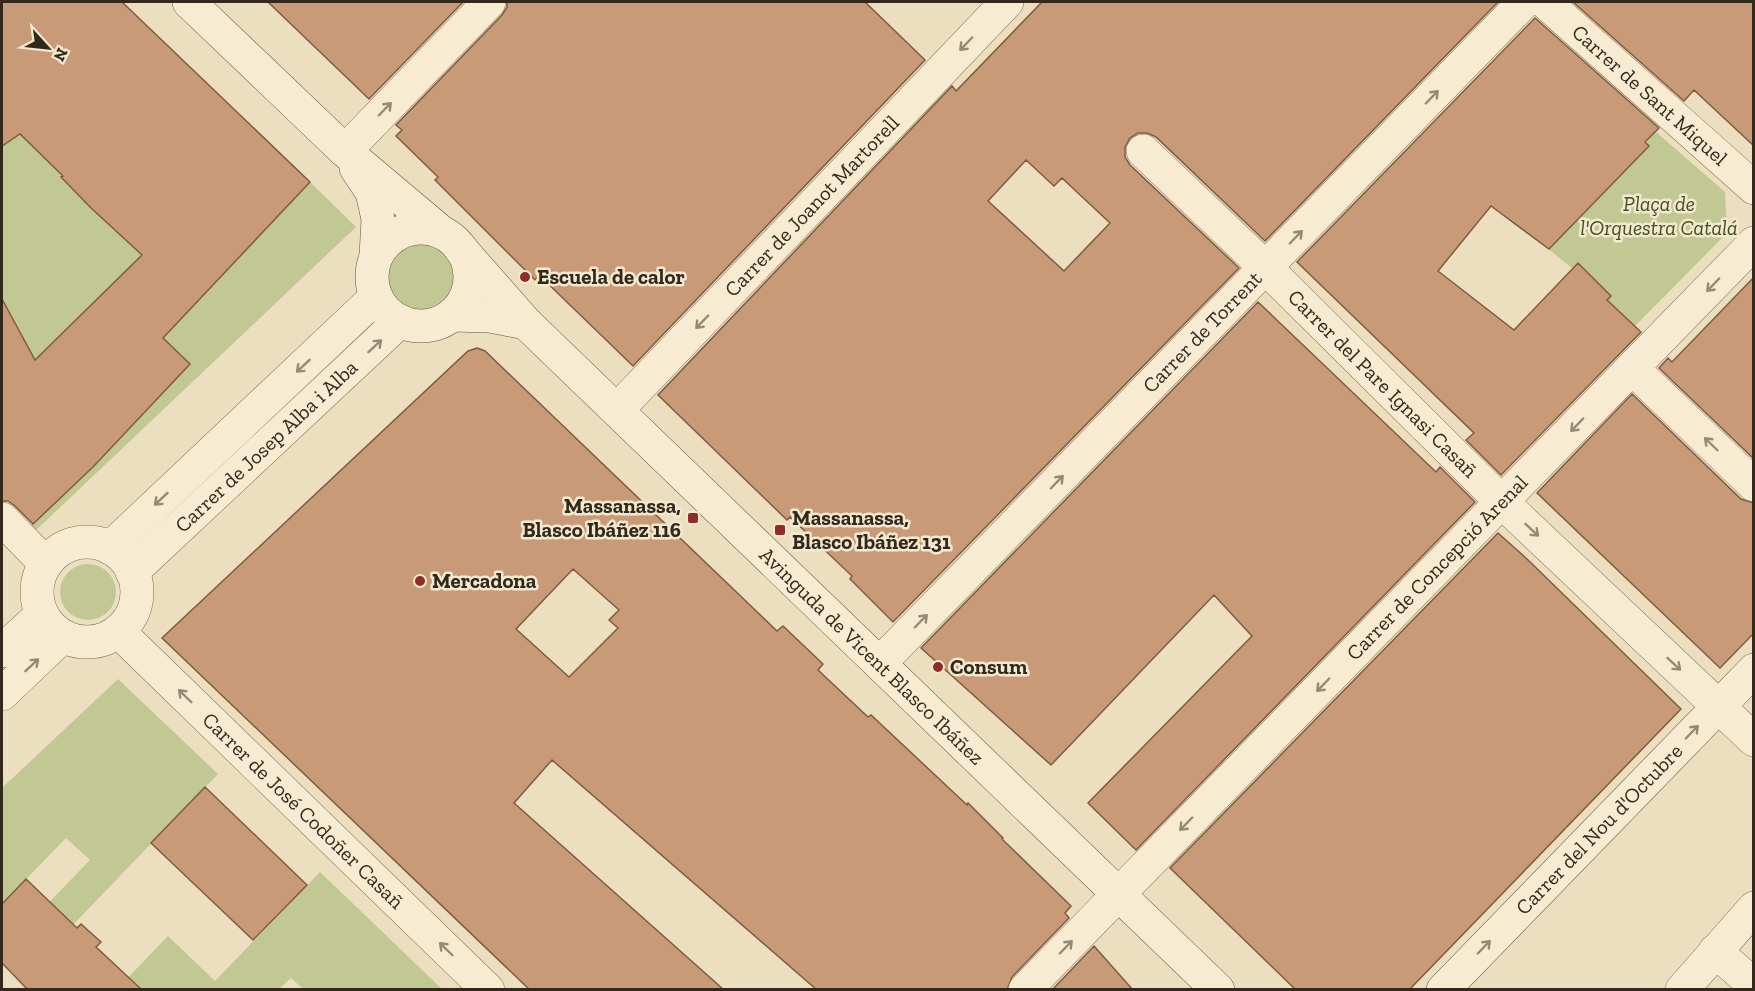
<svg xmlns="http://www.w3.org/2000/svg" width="1755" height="991" font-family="'Zilla Slab',serif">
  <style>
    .green { fill: #c1c894 }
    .building { fill: #c89a77; stroke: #815b40; stroke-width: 1.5; fill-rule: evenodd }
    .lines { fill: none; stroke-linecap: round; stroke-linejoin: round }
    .street-casing { stroke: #837059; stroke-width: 34 }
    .secondary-casing { stroke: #64513c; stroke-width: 34 }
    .street { stroke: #f7ecd2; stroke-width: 33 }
    .secondary { stroke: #f7ecd2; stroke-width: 33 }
    .oneway { stroke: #958a77 }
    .poi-dot { fill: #8f2d2c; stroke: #f3e9ce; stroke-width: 2 }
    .labels { text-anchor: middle; stroke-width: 5; stroke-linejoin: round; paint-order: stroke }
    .street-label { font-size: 21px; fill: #33281c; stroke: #f3e9ce }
    .park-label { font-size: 21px; font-style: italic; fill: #434e24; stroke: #f3e9ce }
    .poi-label { font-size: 21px; font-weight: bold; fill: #33281c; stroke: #f3e9ce; text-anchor: start }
  </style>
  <rect width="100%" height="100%" fill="#ebdfbf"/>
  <path class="green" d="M 21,123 L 63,176 L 62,178 L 142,255 L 35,360 L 2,298 L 2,146 L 11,140 Z
    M 1656,132 L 1725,192 L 1727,233 L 1634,327 L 1573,269 L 1546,247 Z
    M 310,182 L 356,227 L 33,533 L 28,528 L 93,467 L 189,364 L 163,338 Z
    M388 277a33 33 0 1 1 66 0a33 33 0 1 1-66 0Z
    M60 592a28 28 0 1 1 56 0a28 28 0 1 1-56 0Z
    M 118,679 L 218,774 L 20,980 L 2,962 L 2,951 L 90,860 L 66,838 L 2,904 L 2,788 Z
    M 320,872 L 442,989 L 303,989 L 291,978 L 279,989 L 116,990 L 168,936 L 215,981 Z"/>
  <path class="building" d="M 2,2 L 122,2 L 310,182 L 163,338 L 190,364 L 93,467 L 33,524 L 15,506 L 8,501 L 2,501 L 2,299 L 35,360 L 142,255 L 90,207 L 61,177 L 63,176 L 20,134 L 2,146 Z
    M 268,2 L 463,2 L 369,99 Z
    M 507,2 L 865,2 L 925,60 L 633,366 L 539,275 L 535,280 L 435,180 L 438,177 L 396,136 L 402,130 L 396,125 L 502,15 L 507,7 Z
    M 1042,2 L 1498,2 L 1265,241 L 1156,137 L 1147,133 L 1138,133 L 1130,138 L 1125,147 L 1125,157 L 1130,165 L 1239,268 L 893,622 L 850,579 L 852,576 L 790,517 L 787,520 L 658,395 L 952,86 L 956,91 ZM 1026,160 L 1054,186 L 1062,178 L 1110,223 L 1064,271 L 988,201 Z
    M 1573,2 L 1754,2 L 1754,146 L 1694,90 L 1684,101 Z
    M 1535,18 L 1659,128 L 1645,142 L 1649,146 L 1549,249 L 1491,206 L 1438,271 L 1514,330 L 1578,263 L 1611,296 L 1607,300 L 1641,332 L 1501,475 L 1466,440 L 1474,433 L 1297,262 Z
    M 1754,277 L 1754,459 L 1659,368 L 1668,358 L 1672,362 Z
    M 1258,302 L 1436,472 L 1440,467 L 1475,502 L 1136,850 L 1088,803 L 1252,636 L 1214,595 L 1051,765 L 921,648 Z
    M 477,348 L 485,351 L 777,631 L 783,626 L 823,664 L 818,670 L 868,717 L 871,715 L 967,805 L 968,803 L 1003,838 L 1002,839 L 1071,906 L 1065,913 L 1069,918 L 1012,977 L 1007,990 L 817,990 L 552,760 L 514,803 L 724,990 L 530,990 L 162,638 L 468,351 ZM 573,569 L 619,610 L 609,620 L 618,628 L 569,677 L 516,629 Z
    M 1632,394 L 1741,499 L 1754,503 L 1754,633 L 1720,668 L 1537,493 Z
    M 1498,533 L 1527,559 L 1681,709 L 1409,990 L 1296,990 L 1170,868 Z
    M 205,787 L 307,885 L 253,940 L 151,843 Z
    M 26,879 L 77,928 L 81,924 L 101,942 L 96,947 L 142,990 L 28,990 L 2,963 L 2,904 Z
    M 1094,946 L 1133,990 L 1052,990 Z"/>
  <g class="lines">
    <defs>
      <g id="street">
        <path id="s1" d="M 1545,2 L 1754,188"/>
        <path d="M 345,151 L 489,2"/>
        <path id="s2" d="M 1143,151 L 1266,268 L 1502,502 L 1754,740"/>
        <path d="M 1632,368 L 1754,485"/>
        <path id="s3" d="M 617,410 L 1007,2"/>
        <path d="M 2,519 L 46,564"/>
        <circle cx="87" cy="592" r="50"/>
        <path d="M 110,548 L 376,297"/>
        <path id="s4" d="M 132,572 L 400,321"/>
        <path id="s5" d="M 118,631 L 488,990"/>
        <path d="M 2,651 L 42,614"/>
        <path id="s6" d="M 880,663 L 1524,2"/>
        <path d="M 2,694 L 63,636"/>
        <path d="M 1715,951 L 1754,985"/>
        <path id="s7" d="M 1025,990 L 1754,243"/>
        <path d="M 1682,990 L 1754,908"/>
      </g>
      <g id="secondary">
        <path d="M 189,2 L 345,151 L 440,231"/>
        <path d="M 356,168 L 372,192 L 378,219 L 376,256"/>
        <circle cx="421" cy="277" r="49"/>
        <path id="s8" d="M 460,248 L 526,323 L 1218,990"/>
        <path d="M 452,315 L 490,316 L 526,323"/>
        <path id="s9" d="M 1443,990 L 1754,670"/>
      </g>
    </defs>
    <use href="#street" class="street-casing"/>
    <use href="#secondary" class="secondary-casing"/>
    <use href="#street" class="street"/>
    <use href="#secondary" class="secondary"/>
  </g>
  <defs><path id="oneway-shaft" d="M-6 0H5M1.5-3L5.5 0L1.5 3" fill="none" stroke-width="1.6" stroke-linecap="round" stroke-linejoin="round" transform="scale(1.5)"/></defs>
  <g class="oneway">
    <use href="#oneway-shaft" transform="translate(966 44) rotate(134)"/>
    <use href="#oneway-shaft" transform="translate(1432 97) rotate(-46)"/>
    <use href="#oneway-shaft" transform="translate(385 109) rotate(-46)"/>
    <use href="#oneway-shaft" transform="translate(1296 237) rotate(-46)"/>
    <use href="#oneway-shaft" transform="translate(1713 285) rotate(134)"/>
    <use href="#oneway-shaft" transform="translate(702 322) rotate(134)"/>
    <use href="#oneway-shaft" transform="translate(375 346) rotate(-43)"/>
    <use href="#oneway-shaft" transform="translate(303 366) rotate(137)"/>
    <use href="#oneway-shaft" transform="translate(1577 425) rotate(134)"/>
    <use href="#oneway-shaft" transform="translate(1711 444) rotate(-136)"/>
    <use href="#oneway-shaft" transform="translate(1057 482) rotate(-46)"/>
    <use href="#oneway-shaft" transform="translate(161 499) rotate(137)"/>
    <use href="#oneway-shaft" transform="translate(1532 530) rotate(43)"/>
    <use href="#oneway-shaft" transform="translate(921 621) rotate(-46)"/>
    <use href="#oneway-shaft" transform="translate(1674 664) rotate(43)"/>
    <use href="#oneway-shaft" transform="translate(32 665) rotate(-43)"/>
    <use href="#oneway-shaft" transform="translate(1323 685) rotate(134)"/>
    <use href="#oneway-shaft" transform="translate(185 696) rotate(-136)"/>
    <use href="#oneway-shaft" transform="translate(1692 732) rotate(-46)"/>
    <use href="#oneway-shaft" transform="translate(1186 824) rotate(134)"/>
    <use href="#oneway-shaft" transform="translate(1066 947) rotate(-46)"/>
    <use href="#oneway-shaft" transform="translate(1484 947) rotate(-46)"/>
    <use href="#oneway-shaft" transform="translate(446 949) rotate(-136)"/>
  </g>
  <g class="poi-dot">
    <circle cx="525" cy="277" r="6"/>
    <rect x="687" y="512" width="12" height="12" rx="3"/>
    <rect x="774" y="524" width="12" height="12" rx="3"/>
    <circle cx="420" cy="581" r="6"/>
    <circle cx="938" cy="667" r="6"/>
  </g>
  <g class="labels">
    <g class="street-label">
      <text dy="7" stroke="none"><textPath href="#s1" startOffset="140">Carrer de Sant Miquel</textPath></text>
      <text dy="7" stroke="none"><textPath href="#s3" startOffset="282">Carrer de Joanot Martorell</textPath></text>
      <text dy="7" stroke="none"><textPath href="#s6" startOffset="462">Carrer de Torrent</textPath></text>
      <text dy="7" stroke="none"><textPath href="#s2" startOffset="334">Carrer del Pare Ignasi Casañ</textPath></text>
      <text dy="7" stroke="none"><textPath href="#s4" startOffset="184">Carrer de Josep Alba i Alba</textPath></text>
      <text dy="7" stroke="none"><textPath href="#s7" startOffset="590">Carrer de Concepció Arenal</textPath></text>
      <text dy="7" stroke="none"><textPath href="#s8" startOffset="580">Avinguda de Vicent Blasco Ibáñez</textPath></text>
      <text dy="7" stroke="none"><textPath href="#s5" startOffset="258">Carrer de José Codoñer Casañ</textPath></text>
      <text dy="7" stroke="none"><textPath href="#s9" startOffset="224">Carrer del Nou d'Octubre</textPath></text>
    </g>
    <g class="park-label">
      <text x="1659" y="211">Plaça de<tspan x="1659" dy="24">l'Orquestra Catalá</tspan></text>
    </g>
    <g class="poi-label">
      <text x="537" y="284">Escuela de calor</text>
      <text x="681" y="513" text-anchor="end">Massanassa,<tspan x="681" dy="24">Blasco Ibáñez 116</tspan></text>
      <text x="792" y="525">Massanassa,<tspan x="792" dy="24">Blasco Ibáñez 131</tspan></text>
      <text x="432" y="588">Mercadona</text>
      <text x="950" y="674">Consum</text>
    </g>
  </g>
  <rect width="1755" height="991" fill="none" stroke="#33281c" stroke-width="6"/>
  <g transform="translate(48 48) rotate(117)" stroke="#f3e9ce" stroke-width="4.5" paint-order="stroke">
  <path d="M0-4.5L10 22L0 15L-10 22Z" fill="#33281c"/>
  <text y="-9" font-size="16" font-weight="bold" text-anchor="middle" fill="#33281c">N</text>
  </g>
</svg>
